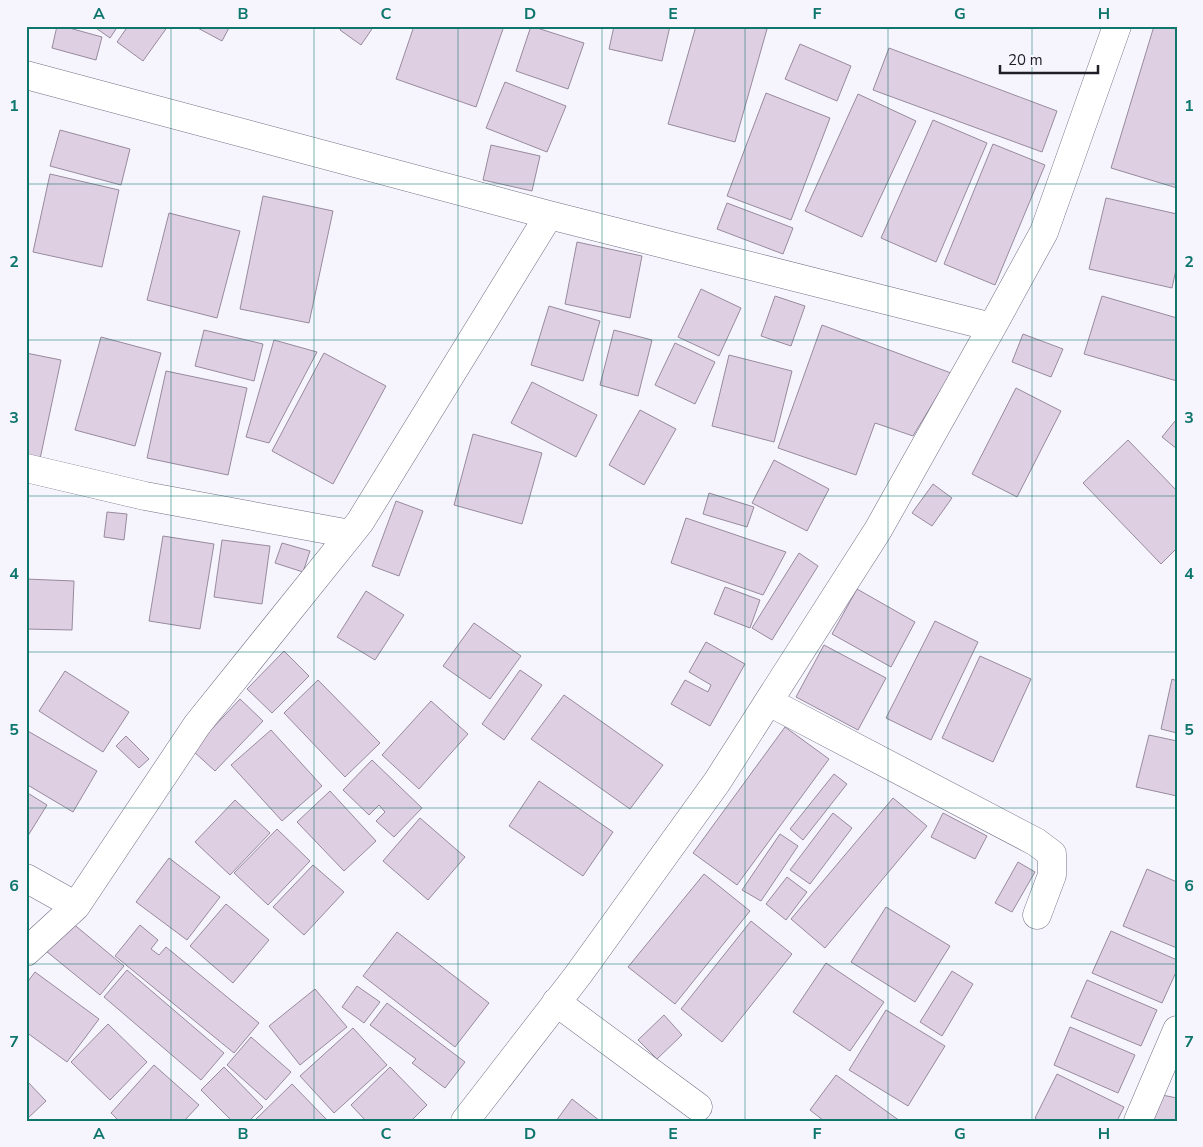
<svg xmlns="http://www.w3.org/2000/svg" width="1203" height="1147" font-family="'Nunito Sans',sans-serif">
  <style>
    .building { fill: #decfe3; stroke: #988a9d }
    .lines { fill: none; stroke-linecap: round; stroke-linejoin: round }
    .minor-casing { stroke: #727084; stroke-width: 29 }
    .minor { stroke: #fff; stroke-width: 28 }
    .grid { fill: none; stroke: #0f766e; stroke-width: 1; stroke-opacity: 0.55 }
    .neatline { fill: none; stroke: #0f766e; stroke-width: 2 }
    .grid-label { font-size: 16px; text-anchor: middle; font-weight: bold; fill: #0f766e }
  </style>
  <rect width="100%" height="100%" fill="#f6f5fe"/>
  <path class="building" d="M 57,26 L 62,26 L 102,37 L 96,60 L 52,48 Z
    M 93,26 L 118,26 L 110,38 Z
    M 128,26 L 168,26 L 143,61 L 117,42 Z
    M 194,26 L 230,26 L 222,41 Z
    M 342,26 L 374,26 L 361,45 L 340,30 Z
    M 414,26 L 504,26 L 476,107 L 396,79 Z
    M 531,26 L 584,43 L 568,89 L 516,71 Z
    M 614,26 L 670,26 L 662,61 L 609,49 Z
    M 696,26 L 756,26 L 767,29 L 735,142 L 668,124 Z
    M 1154,26 L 1177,26 L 1177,188 L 1111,168 Z
    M 800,44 L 851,66 L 837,101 L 785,79 Z
    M 889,48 L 1057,111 L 1042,152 L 873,90 Z
    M 505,82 L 566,106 L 547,152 L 486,128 Z
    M 766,93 L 830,118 L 791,220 L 727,196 Z
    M 858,94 L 916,121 L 862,237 L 805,211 Z
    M 933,120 L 987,143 L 936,262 L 881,238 Z
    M 60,130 L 130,149 L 121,185 L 50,166 Z
    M 993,144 L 1045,165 L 995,285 L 944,264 Z
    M 491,145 L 540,156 L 532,191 L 483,180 Z
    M 50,174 L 119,190 L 102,267 L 33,252 Z
    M 263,196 L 333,211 L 309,323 L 240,309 Z
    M 1106,198 L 1177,214 L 1177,265 L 1172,288 L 1089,269 Z
    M 727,203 L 793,228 L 783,254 L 717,229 Z
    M 169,213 L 240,231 L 217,318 L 147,300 Z
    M 577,242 L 642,256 L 630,318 L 565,304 Z
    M 701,289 L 741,308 L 719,356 L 678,337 Z
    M 775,296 L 805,306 L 791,346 L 761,336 Z
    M 1102,296 L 1177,318 L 1177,381 L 1084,354 Z
    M 549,306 L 600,321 L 583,381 L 531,365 Z
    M 822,325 L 951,373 L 913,436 L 875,423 L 856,475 L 778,448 Z
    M 204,330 L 263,344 L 254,381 L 195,366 Z
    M 614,330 L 652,340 L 638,396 L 600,385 Z
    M 1023,334 L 1063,349 L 1051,377 L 1012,362 Z
    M 101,337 L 161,353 L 135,446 L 75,430 Z
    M 274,340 L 317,352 L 269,443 L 246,437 Z
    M 675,343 L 715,362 L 695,404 L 655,385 Z
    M 26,353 L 61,360 L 40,459 L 26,456 Z
    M 324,353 L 386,386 L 333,484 L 272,451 Z
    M 729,355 L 792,371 L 774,442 L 712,426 Z
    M 166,371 L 247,388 L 228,475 L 147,458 Z
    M 532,382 L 597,415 L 576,457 L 511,423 Z
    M 1016,388 L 1061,411 L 1017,497 L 972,474 Z
    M 640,410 L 676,429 L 644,485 L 609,465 Z
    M 1175,421 L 1177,422 L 1177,449 L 1162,437 Z
    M 473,434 L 542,453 L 522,524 L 454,505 Z
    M 1128,440 L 1177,491 L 1177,548 L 1161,564 L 1083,483 Z
    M 774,460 L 829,489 L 807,531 L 752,503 Z
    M 933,484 L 952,498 L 932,526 L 912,513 Z
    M 709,493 L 754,507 L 747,527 L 703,514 Z
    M 396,501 L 423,511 L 399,576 L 372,566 Z
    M 107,512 L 127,514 L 124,540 L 104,537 Z
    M 686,518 L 786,552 L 763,595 L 671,563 Z
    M 163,536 L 214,544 L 200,629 L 149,621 Z
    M 222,540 L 270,546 L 262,604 L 214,597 Z
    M 282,543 L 310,551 L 303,572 L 275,563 Z
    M 799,553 L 818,566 L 772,640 L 752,628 Z
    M 26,579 L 74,581 L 72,630 L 26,629 Z
    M 725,587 L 760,600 L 750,628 L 714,614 Z
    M 857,589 L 915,622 L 891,667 L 832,634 Z
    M 366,591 L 404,615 L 375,660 L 337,637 Z
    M 935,621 L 978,642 L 931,740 L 886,718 Z
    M 474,623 L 521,656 L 490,699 L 443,666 Z
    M 706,642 L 745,664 L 710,726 L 671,704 L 685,680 L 708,692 L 711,685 L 689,672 Z
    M 824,645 L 886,678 L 858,730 L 796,697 Z
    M 284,651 L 309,676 L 272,713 L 247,689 Z
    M 980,656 L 1031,679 L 993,762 L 942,738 Z
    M 520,670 L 542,685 L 504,740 L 482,724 Z
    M 65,671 L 129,712 L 103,752 L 39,711 Z
    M 1172,679 L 1177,681 L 1177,733 L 1161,729 Z
    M 318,680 L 380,743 L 345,777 L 284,713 Z
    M 564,695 L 663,765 L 630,809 L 531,739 Z
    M 240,699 L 263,721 L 215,771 L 192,750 Z
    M 431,701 L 468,734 L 419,789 L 382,755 Z
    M 785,727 L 829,759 L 737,885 L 693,853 Z
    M 26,730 L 97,771 L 73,812 L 26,784 Z
    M 271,730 L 322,786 L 282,821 L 231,765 Z
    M 1149,735 L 1177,741 L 1177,796 L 1136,787 Z
    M 126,736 L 149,759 L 139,768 L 116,746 Z
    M 372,760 L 422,808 L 394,837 L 376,821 L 385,812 L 379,805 L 369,815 L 343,790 Z
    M 834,774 L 847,784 L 803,840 L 790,829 Z
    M 539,781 L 613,832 L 583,876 L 509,826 Z
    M 330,791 L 376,841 L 344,871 L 297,822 Z
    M 26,792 L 47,805 L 26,839 Z
    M 893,798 L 927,826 L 825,948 L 791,919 Z
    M 235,800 L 270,833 L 230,875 L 195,842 Z
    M 833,813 L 852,828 L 810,884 L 790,870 Z
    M 943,813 L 987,836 L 975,859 L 931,837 Z
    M 420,818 L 465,857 L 428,900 L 383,861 Z
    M 277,829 L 310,861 L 268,905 L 234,873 Z
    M 780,834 L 798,846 L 761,901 L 742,890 Z
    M 169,858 L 220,897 L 187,940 L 136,902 Z
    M 1018,862 L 1035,872 L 1012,912 L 995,903 Z
    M 313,865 L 344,892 L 304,935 L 273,907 Z
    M 1147,869 L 1177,882 L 1177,948 L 1123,926 Z
    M 704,874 L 750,911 L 675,1004 L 628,967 Z
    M 787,877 L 807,892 L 786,920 L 766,904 Z
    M 226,904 L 269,940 L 233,983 L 190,946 Z
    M 886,907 L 950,946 L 915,1002 L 851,962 Z
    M 751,921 L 792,954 L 722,1042 L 681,1009 Z
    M 71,922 L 124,966 L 100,995 L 46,951 Z
    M 140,925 L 158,940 L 151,949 L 159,955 L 166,947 L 259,1023 L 234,1053 L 115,956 Z
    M 1111,931 L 1177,960 L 1177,970 L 1162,1003 L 1092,973 Z
    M 397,932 L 489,1003 L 455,1047 L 363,976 Z
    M 826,963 L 884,1002 L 850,1051 L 793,1012 Z
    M 127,970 L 224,1053 L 201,1080 L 104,997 Z
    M 952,971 L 973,984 L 942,1036 L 920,1022 Z
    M 35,972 L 99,1019 L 67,1062 L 26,1032 L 26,984 Z
    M 1087,980 L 1157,1010 L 1141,1046 L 1071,1017 Z
    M 357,986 L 380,1002 L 364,1023 L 342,1007 Z
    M 315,989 L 347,1027 L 300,1065 L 269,1026 Z
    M 387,1003 L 465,1062 L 445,1088 L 412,1063 L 416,1059 L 370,1025 Z
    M 886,1010 L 945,1046 L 908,1106 L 849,1070 Z
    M 664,1015 L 682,1035 L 657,1059 L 638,1040 Z
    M 108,1024 L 147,1062 L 110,1100 L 71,1062 Z
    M 1070,1027 L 1135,1055 L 1118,1093 L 1054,1065 Z
    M 353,1028 L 387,1065 L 334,1113 L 300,1076 Z
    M 251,1037 L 291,1072 L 266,1100 L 227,1065 Z
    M 154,1065 L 199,1105 L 184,1121 L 119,1121 L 111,1113 Z
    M 224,1067 L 263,1107 L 249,1121 L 232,1121 L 201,1090 Z
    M 390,1067 L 427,1105 L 411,1121 L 366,1121 L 351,1105 Z
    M 1057,1074 L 1124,1107 L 1117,1121 L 1039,1121 L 1035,1118 Z
    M 836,1075 L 900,1121 L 824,1121 L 810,1110 Z
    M 26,1080 L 46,1101 L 26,1120 Z
    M 292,1084 L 328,1121 L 254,1121 Z
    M 1157,1094 L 1177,1098 L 1177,1121 L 1151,1121 Z
    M 572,1099 L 600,1121 L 556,1121 Z"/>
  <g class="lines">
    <defs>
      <path id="minor" d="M 26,75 L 549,215 L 992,327
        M 26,468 L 145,496 L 350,534
        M 769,702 L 1036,842 L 1052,854 L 1052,875 L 1037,915
        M 26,878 L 76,906
        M 26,952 L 76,906 L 197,725 L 360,522 L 549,215
        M 556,1002 L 698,1107
        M 465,1121 L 578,975 L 717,782 L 878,530 L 992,327 L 1044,232 L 1117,26
        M 1138,1121 L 1177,1030"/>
    </defs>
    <use href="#minor" class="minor-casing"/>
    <use href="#minor" class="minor"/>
  </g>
  <path class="grid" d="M 171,26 L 171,1121M 314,26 L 314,1121M 458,26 L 458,1121M 602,26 L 602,1121M 745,26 L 745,1121M 888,26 L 888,1121M 1032,26 L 1032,1121M 26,184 L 1177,184M 26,340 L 1177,340M 26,496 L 1177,496M 26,652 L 1177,652M 26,808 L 1177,808M 26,964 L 1177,964"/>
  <rect width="1203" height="1147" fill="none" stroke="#f6f5fe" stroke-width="55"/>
  <path d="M1000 65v8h98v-8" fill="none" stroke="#201f27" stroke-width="2.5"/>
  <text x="1008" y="65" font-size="15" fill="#201f27" stroke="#f6f5fe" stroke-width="4" paint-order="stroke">20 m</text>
  <rect x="28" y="28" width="1148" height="1092" class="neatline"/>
  <g class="grid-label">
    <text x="99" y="19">A</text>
    <text x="243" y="19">B</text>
    <text x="386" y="19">C</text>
    <text x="530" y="19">D</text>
    <text x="673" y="19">E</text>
    <text x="817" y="19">F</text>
    <text x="960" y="19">G</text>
    <text x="1104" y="19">H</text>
    <text x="14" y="111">1</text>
    <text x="1189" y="111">1</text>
    <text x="14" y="267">2</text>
    <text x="1189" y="267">2</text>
    <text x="14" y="423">3</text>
    <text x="1189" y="423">3</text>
    <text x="14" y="579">4</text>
    <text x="1189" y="579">4</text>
    <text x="14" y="735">5</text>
    <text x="1189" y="735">5</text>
    <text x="14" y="891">6</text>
    <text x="1189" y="891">6</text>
    <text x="14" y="1047">7</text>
    <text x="1189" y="1047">7</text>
    <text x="99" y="1139">A</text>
    <text x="243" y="1139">B</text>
    <text x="386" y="1139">C</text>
    <text x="530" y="1139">D</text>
    <text x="673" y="1139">E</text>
    <text x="817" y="1139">F</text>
    <text x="960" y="1139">G</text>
    <text x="1104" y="1139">H</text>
  </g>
</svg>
